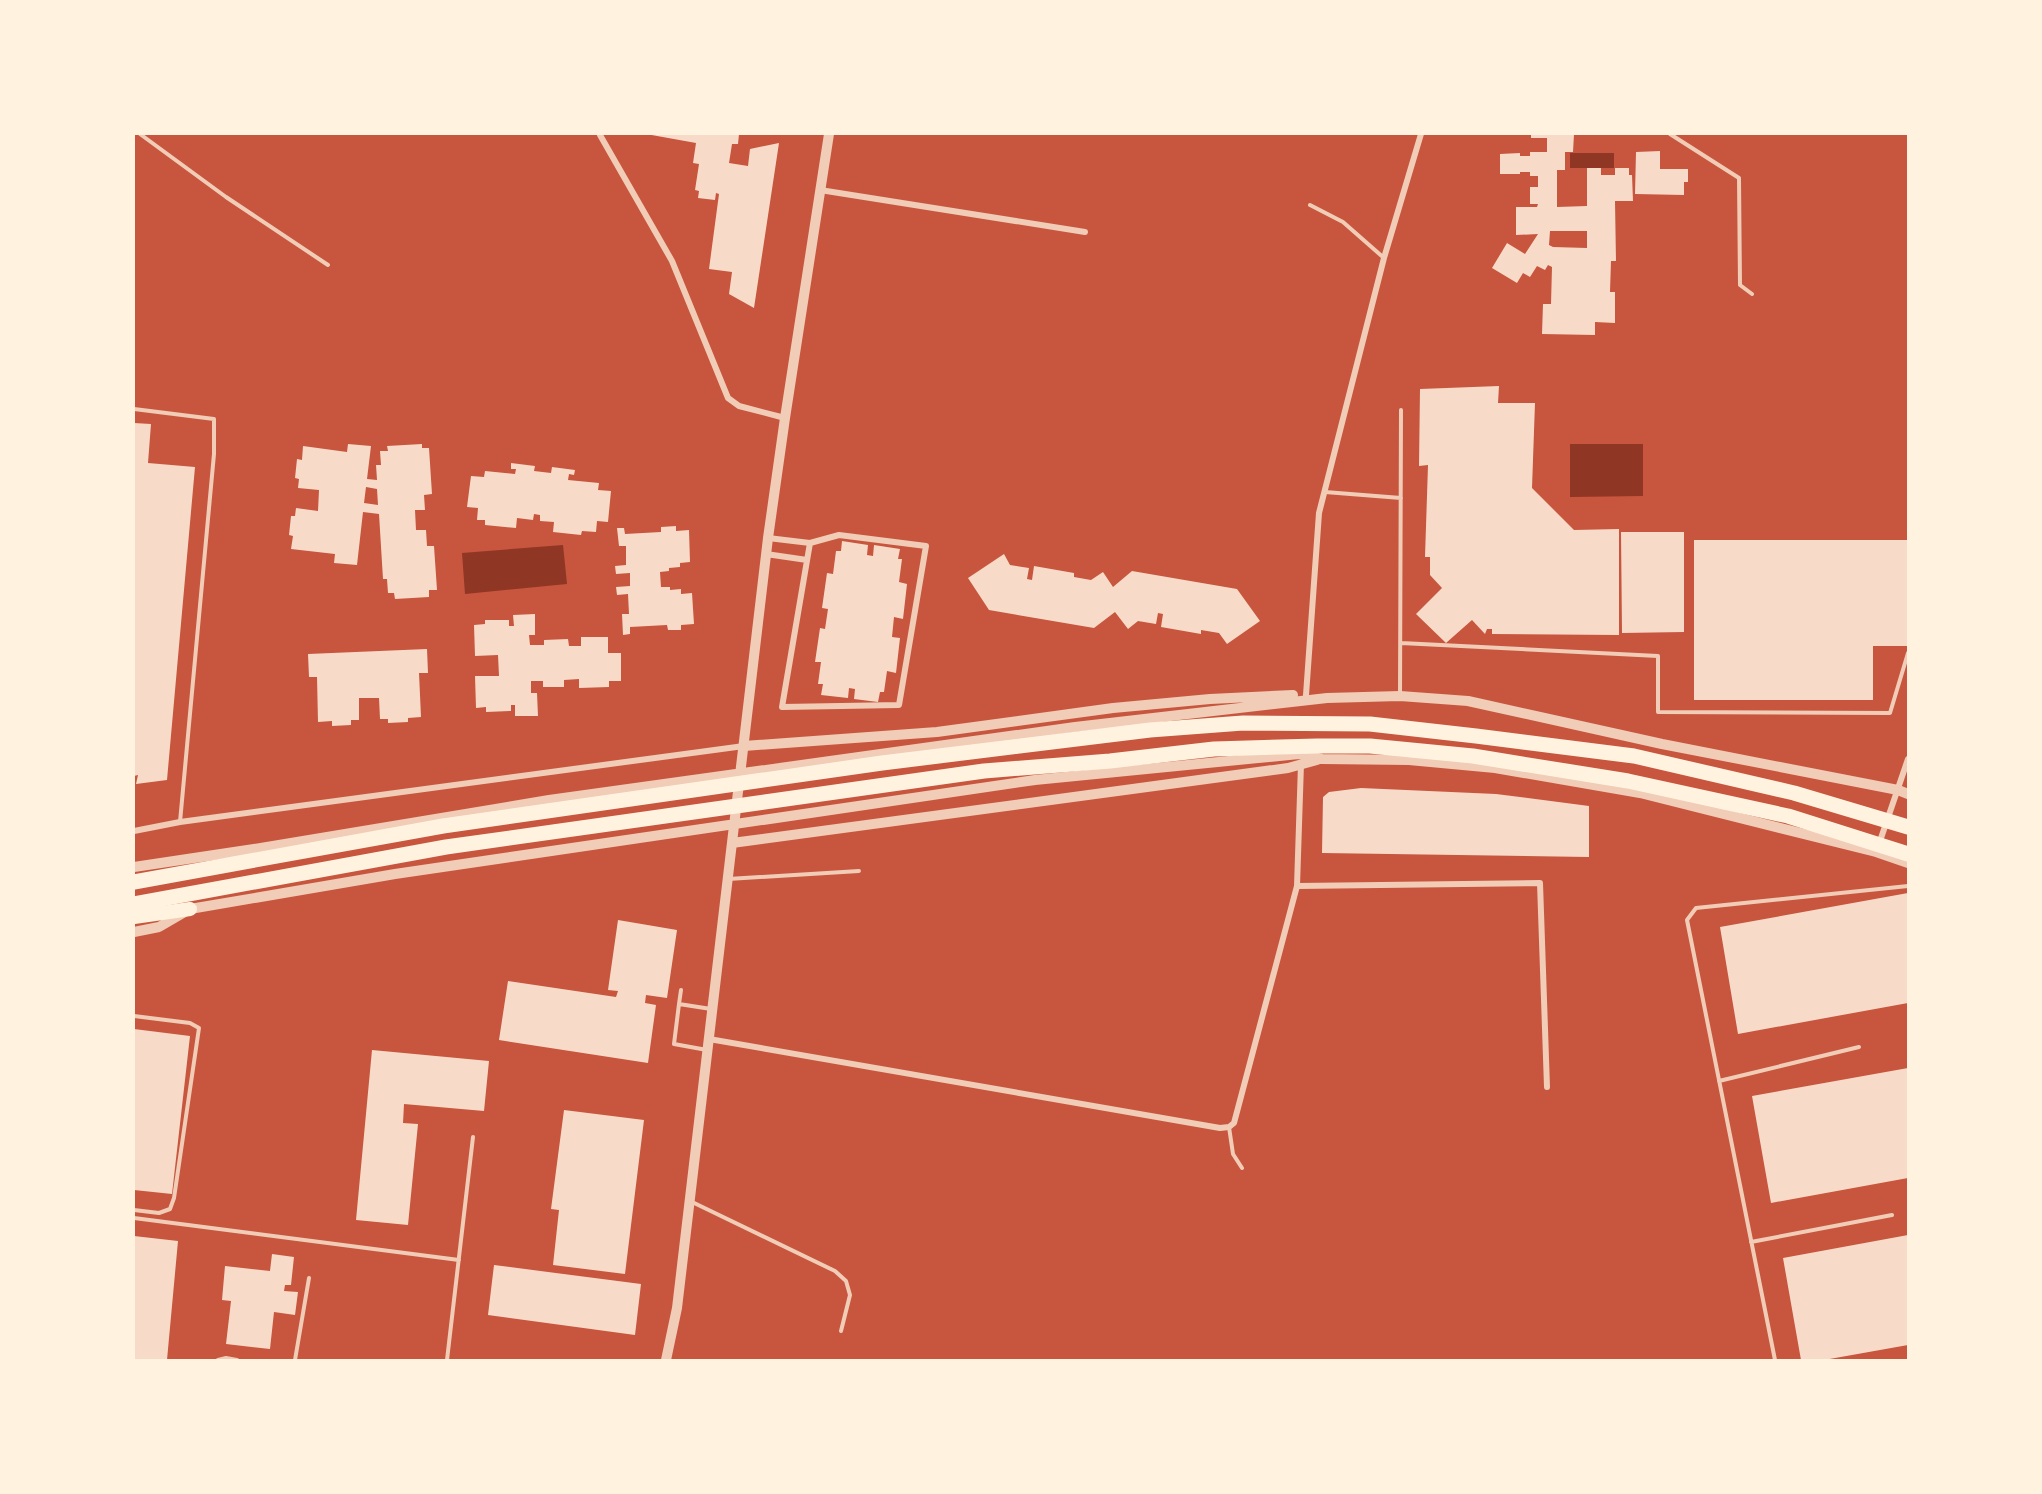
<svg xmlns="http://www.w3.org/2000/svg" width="2042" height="1494" font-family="'Asap Condensed',sans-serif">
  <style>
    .water { fill: #8f3625 }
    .building { fill: #f7dbc8; fill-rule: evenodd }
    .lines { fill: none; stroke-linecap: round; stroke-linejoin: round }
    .service { stroke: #f1ccb7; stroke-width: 4 }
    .minor { stroke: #f1ccb7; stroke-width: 6 }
    .tertiary { stroke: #f1ccb7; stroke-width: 10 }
    .primary { stroke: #fff3e0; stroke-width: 14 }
    .motorway { stroke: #fff3e0; stroke-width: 15 }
  </style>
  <rect width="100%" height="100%" fill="#c8553d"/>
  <path class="water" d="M 1570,153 L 1614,153 L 1614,168 L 1570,168 Z
    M 1570,444 L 1643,444 L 1643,496 L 1570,497 Z
    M 563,545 L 567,584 L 465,594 L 462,553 Z"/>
  <path class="building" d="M 646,134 L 739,134 L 738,144 L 732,144 L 729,163 L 748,166 L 750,149 L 779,143 L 754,308 L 729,294 L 732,272 L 709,269 L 719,194 L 716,193 L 715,200 L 698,198 L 699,191 L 695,190 L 699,164 L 693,163 L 696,143 Z
    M 1531,134 L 1574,134 L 1573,152 L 1565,152 L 1565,170 L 1557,170 L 1557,207 L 1587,206 L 1587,168 L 1601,168 L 1601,175 L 1615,175 L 1615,168 L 1629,168 L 1629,175 L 1632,175 L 1633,201 L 1615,201 L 1616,261 L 1611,261 L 1610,292 L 1615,292 L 1615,323 L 1595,322 L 1595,335 L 1542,334 L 1543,304 L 1551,304 L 1552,267 L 1548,265 L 1545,270 L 1537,266 L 1530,277 L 1523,273 L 1517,283 L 1492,268 L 1507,243 L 1525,254 L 1538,234 L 1516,235 L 1516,207 L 1537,207 L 1538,204 L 1530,204 L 1530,187 L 1538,187 L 1538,176 L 1530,176 L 1530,172 L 1520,172 L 1520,174 L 1500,174 L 1500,154 L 1520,153 L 1520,156 L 1530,156 L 1530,152 L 1547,152 L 1547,138 L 1531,138 ZM 1550,231 L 1587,231 L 1587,248 L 1553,247 L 1549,245 Z
    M 1660,151 L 1660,169 L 1688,169 L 1688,182 L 1684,182 L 1684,195 L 1635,194 L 1636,152 Z
    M 1499,386 L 1498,403 L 1535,403 L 1532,488 L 1574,530 L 1619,529 L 1619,635 L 1492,634 L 1492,629 L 1487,629 L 1485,634 L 1472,620 L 1446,643 L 1416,614 L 1442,588 L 1430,575 L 1430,557 L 1425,557 L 1428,465 L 1419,466 L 1420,389 Z
    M 134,423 L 151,424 L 148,463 L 195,467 L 167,780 L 136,784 L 138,775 L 134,776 Z
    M 348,444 L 371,446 L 367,479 L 377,480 L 376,465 L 381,465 L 380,451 L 388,451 L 387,446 L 422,444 L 422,448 L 429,448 L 432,494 L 424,495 L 425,510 L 415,510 L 416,530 L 426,530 L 427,546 L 434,546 L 437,590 L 429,590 L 429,597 L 395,599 L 394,593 L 388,593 L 387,579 L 383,579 L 379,514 L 363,512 L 357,565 L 334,563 L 335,554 L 291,549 L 293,536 L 289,535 L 291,516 L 295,516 L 296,508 L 318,511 L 319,490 L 298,488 L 299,479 L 295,478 L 297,459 L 302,460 L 303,446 L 347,452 ZM 366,487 L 377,489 L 378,505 L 364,503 Z
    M 511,463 L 535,466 L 534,471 L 551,473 L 552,467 L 575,470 L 574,475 L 569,474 L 568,480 L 599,483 L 598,490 L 611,491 L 608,522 L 597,521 L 596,532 L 582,531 L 581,535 L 553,532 L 554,522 L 540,521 L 540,515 L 534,514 L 533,520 L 517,518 L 516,528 L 485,525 L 485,520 L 477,520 L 478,508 L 467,507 L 471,476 L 484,477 L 485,471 L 515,474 L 516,469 L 511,469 Z
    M 676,526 L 676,531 L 689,530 L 690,562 L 680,563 L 680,567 L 669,568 L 669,571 L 660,572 L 661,587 L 670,587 L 670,590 L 681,589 L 681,594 L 692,593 L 694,624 L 681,625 L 681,630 L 668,630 L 667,625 L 630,627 L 630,634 L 623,635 L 622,614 L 629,614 L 628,594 L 617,595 L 616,587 L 630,586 L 630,573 L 616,574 L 615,566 L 626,565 L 626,546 L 619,546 L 617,528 L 624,528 L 625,534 L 661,532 L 661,527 Z
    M 1621,532 L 1684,532 L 1684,632 L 1622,633 Z
    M 1694,540 L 1907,540 L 1907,646 L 1873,646 L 1873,700 L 1694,700 Z
    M 842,541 L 868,545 L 867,555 L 873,556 L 874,545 L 900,549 L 898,559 L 902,559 L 899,582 L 907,584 L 903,619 L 894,617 L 892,637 L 900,638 L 896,673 L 887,671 L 884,692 L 880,692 L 878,702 L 854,699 L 855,689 L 849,688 L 848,698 L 821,695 L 823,684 L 818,684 L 821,662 L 815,662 L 820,628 L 825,629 L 828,609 L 822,608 L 827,573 L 833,574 L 836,551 L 841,551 Z
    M 1004,554 L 1010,565 L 1029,568 L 1027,579 L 1032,580 L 1034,566 L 1074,573 L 1074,577 L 1091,580 L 1103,572 L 1113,587 L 1132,571 L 1237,589 L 1260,621 L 1227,644 L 1219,633 L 1201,630 L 1201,634 L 1161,627 L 1163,614 L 1158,613 L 1156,624 L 1138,621 L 1128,629 L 1115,612 L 1094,628 L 989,610 L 968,578 Z
    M 535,614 L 535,635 L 529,635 L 530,645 L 544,645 L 544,640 L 568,639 L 569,646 L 581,646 L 581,637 L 608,637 L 608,653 L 621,653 L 621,681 L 609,681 L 609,687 L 579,688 L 579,679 L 564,680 L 564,687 L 543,687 L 543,681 L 531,681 L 531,693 L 537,693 L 538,716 L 515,716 L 515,705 L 511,705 L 511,711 L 486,712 L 486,707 L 476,708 L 475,676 L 499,676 L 498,655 L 475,656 L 474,625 L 485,624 L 485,620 L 509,620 L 509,626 L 514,626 L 513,615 Z
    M 427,649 L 428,673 L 419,673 L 421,717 L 408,718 L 408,722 L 388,723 L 388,719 L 380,719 L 379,698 L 359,698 L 359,720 L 351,720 L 351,725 L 332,726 L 332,721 L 318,722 L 317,677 L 309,677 L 308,654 Z
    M 1361,788 L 1496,794 L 1589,806 L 1589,857 L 1322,853 L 1323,797 L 1329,792 Z
    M 1908,893 L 1908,1003 L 1738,1034 L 1720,927 Z
    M 618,920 L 677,930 L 667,998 L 646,995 L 645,1003 L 656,1005 L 648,1063 L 499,1040 L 508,981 L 616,997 L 618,991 L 608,990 Z
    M 134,1029 L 190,1036 L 172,1194 L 134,1190 Z
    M 372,1050 L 489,1061 L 484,1111 L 404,1104 L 403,1123 L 418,1124 L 408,1225 L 356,1220 Z
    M 1908,1068 L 1908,1178 L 1771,1203 L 1752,1096 Z
    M 564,1110 L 644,1120 L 625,1274 L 553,1265 L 559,1210 L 551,1209 Z
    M 1908,1235 L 1908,1345 L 1824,1360 L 1801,1360 L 1783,1258 Z
    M 134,1236 L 178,1241 L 167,1360 L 134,1360 Z
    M 272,1254 L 294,1257 L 291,1285 L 285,1285 L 284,1291 L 298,1292 L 295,1315 L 274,1312 L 270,1349 L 226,1344 L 231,1301 L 222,1300 L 225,1266 L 270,1271 Z
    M 494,1265 L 641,1284 L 635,1335 L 488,1315 Z"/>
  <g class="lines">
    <path class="service" d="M 140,134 L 226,197 L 328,265
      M 1670,134 L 1739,178 L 1740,285 L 1752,294
      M 1310,205 L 1343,222 L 1384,258
      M 134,409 L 214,419 L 214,454 L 180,822
      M 1325,492 L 1401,498
      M 1401,643 L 1658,656 L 1658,712 L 1890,713 L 1908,653
      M 1400,695 L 1401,410
      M 728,879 L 859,871
      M 679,1004 L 681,990
      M 134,1016 L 190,1023 L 199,1028 L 174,1198 L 170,1209 L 159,1213 L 134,1210
      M 707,1050 L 674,1044 L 679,1004 L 711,1009
      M 1719,1081 L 1859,1047
      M 1229,1127 L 1233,1154 L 1242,1168
      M 690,1201 L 835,1271 L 846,1281 L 850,1295 L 841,1331
      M 134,1218 L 459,1260
      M 1751,1242 L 1892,1215
      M 218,1360 L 226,1358 L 237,1360
      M 295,1360 L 309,1278
      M 447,1360 L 473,1137
      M 1775,1360 L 1687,920 L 1696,908 L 1908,886"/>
    <path class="minor" d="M 600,135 L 672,261 L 728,398 L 739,406 L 785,418
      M 820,190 L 1085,232
      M 839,535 L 926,546 L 899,705 L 782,707 L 810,543 Z
      M 768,538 L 810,543
      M 766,554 L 807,560
      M 1306,695 L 1319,513 L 1384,258 L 1421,134
      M 134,831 L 180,822 L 744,746
      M 1879,844 L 1908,759
      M 1297,886 L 1540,883 L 1547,1087
      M 709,1039 L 1220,1128 L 1229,1127 L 1234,1123 L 1297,886 L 1301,764"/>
    <path class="tertiary" d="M 744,746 L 937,732 L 1113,708 L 1210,699 L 1293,695
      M 732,843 L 1288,768 L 1317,760
      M 134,867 L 254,849 L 549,800 L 1075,727 L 1327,698 L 1400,696 L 1468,701 L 1662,744 L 1898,790 L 1908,794
      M 134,932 L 159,927 L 190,909 L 395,874 L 1035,780 L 1299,754 L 1322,759 L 1409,760 L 1495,768 L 1640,793 L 1876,852 L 1908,863
      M 666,1360 L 677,1308 L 768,538 L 785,418 L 829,134"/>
    <path class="primary" d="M 134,917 L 190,909"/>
    <path class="motorway" d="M 134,882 L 443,826 L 882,763 L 1150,730 L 1243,723 L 1370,724 L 1476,736 L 1634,756 L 1794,793 L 1908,827
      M 134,904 L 446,847 L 984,771 L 1110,761 L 1214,749 L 1317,746 L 1370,746 L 1473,756 L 1628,781 L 1788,816 L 1908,854"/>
  </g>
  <rect width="2042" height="1494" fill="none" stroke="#fff3e0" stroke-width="270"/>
</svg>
